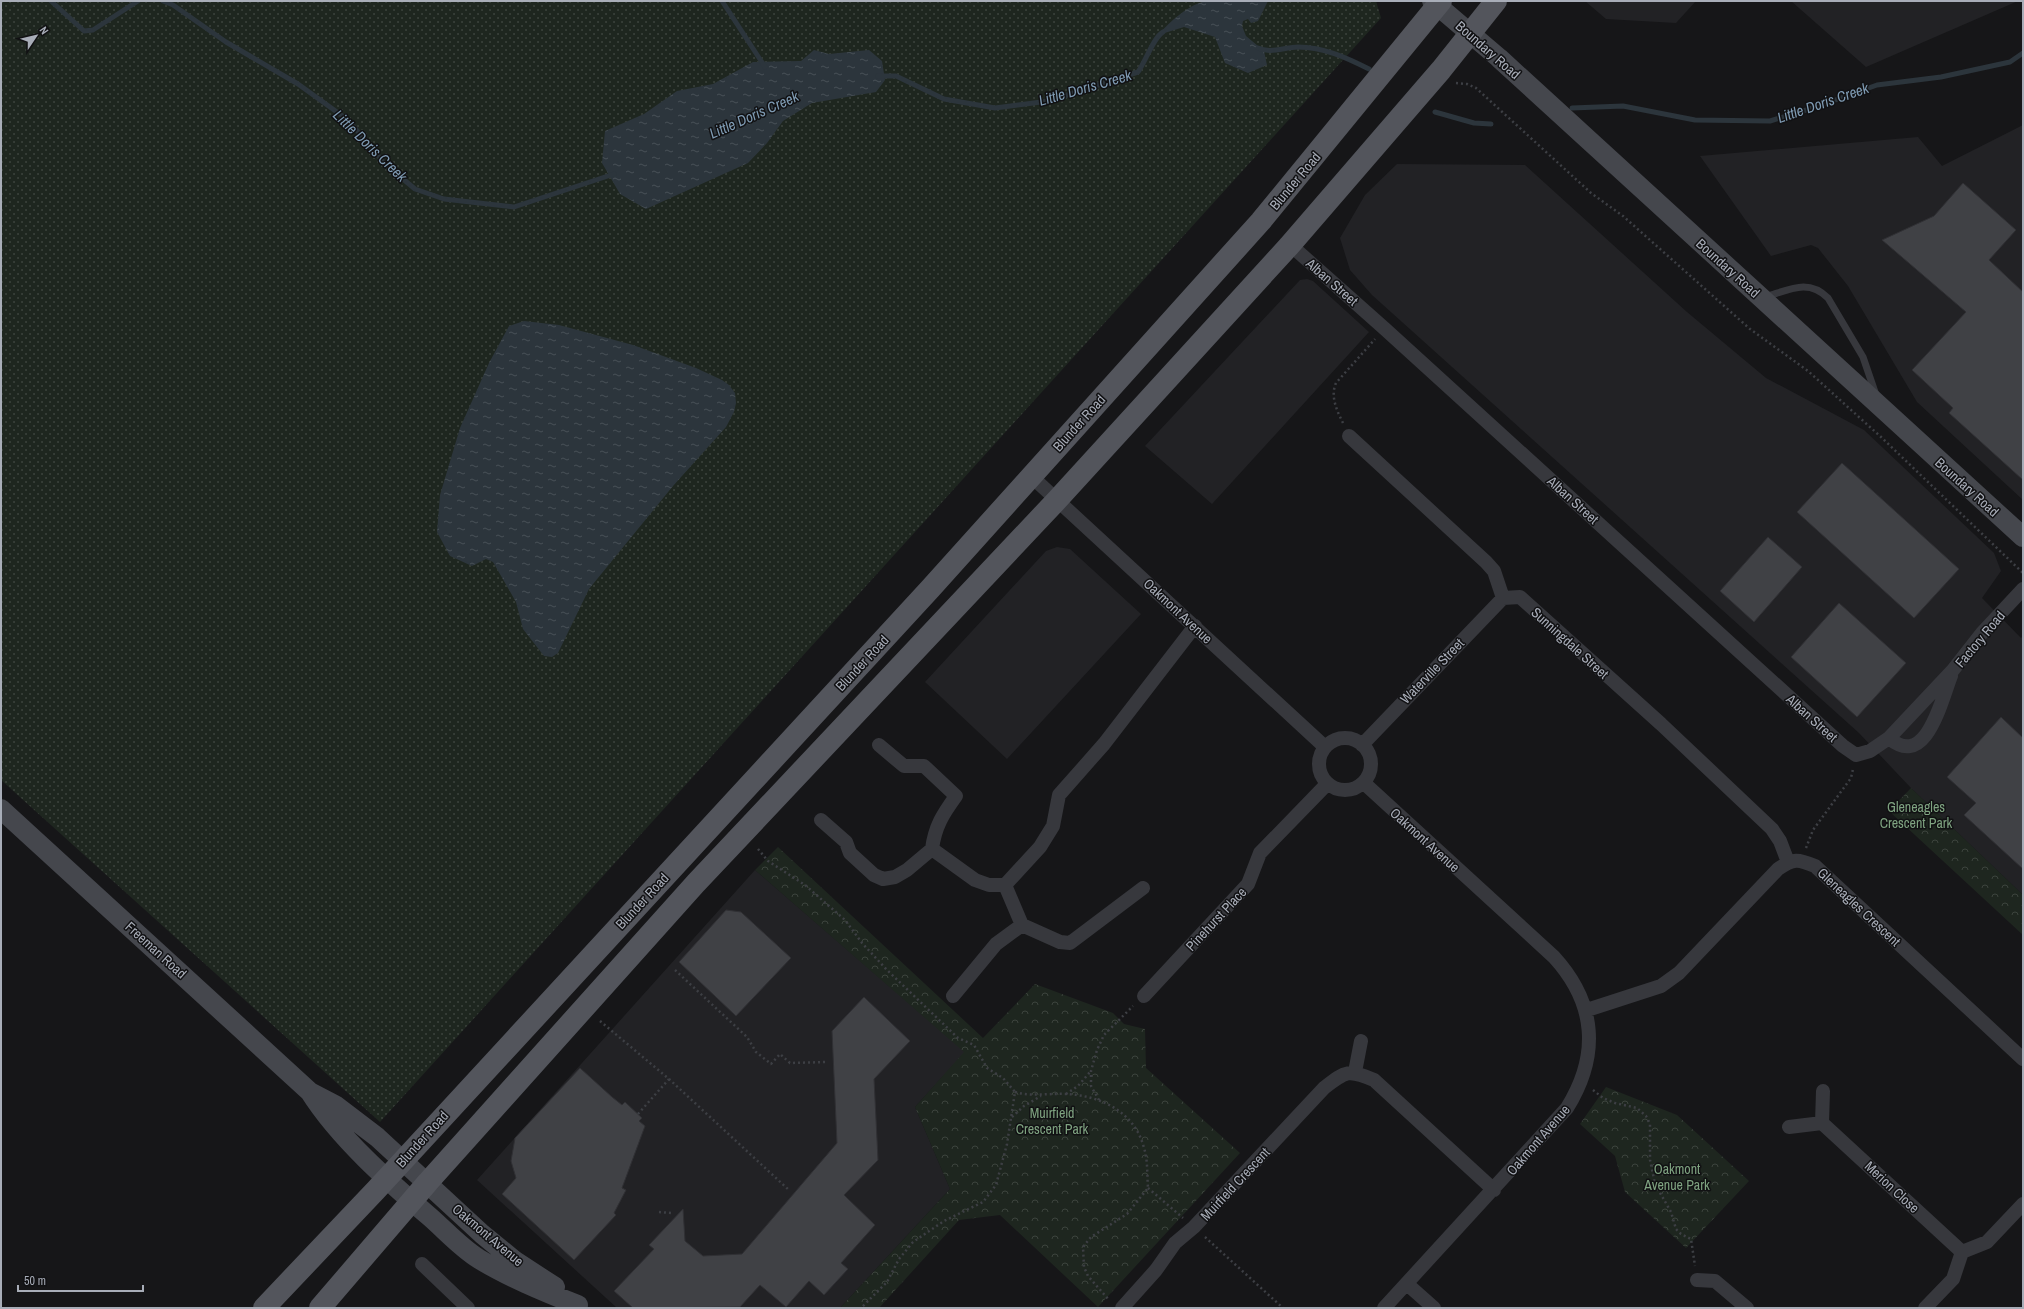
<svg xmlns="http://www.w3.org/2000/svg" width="2024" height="1309" font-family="'Archivo Narrow',sans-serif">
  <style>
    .built { fill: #222225 }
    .grass { fill: url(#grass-dots) }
    .forest { fill: url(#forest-crowns) }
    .water { fill: url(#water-ripples) }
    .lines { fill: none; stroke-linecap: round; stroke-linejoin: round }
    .stream { stroke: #2c353c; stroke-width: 5 }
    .building { fill: #404145; stroke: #303034 }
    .path { stroke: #3d3f44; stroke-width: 2.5; stroke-dasharray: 2 3; stroke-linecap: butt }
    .lane { stroke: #37383d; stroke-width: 7 }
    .street { stroke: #37383d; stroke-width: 14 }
    .secondary { stroke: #45474d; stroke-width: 20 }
    .primary { stroke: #53555c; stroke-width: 22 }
    .labels { text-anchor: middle; stroke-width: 3; stroke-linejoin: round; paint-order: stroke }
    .street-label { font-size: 14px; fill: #a8adb8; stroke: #111113 }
    .park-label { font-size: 14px; fill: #7fa381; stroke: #111113 }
    .water-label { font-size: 15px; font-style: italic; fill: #7f9bb3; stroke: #111113 }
  </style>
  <defs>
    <pattern id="grass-dots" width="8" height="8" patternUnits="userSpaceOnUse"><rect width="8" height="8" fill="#1e261f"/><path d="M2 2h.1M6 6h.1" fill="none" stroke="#3c433d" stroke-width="1.8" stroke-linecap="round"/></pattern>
    <pattern id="forest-crowns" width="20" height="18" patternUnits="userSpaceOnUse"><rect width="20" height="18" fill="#1e261f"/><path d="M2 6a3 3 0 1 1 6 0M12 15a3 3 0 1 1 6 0" fill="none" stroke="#3c433d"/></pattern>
    <pattern id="water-ripples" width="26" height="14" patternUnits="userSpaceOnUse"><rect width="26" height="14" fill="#2c353c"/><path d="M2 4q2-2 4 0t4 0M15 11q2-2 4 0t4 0" fill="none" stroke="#485056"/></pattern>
  </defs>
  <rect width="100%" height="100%" fill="#161618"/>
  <path class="built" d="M 1585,1 L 1696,1 L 1676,23 L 1606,19 Z
    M 1791,1 L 2018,1 L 1866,67 Z
    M 2023,125 L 2023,500 L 1917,402 L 1848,286 L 1818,248 L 1811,245 L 1771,256 L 1700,156 L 1918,137 L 1942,166 Z
    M 1397,164 L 1525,165 L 1687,312 L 1766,378 L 1864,430 L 1994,553 L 2001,571 L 1982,598 L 2021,638 L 2023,636 L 2023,895 L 1911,788 L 1859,733 L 1372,295 L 1350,270 L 1340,238 L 1365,195 Z
    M 1307,279 L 1313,281 L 1369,332 L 1212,504 L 1145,446 L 1300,280 Z
    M 1057,547 L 1070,549 L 1141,614 L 1007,759 L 925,682 L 1046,551 Z
    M 755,870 L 965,1052 L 915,1107 L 950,1189 L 840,1308 L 617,1308 L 477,1180 Z"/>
  <path class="grass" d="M 1,1 L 1376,1 L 1381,18 L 380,1122 L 1,780 Z"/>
  <path class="forest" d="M 1911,788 L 2023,895 L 2023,935 L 1889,811 Z
    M 778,847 L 983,1038 L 1035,984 L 1113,1013 L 1124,1024 L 1145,1029 L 1146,1068 L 1240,1153 L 1098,1307 L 1000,1215 L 959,1220 L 879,1308 L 840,1308 L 950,1189 L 915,1107 L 964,1052 L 755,870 Z
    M 1606,1087 L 1677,1115 L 1749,1181 L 1686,1248 L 1625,1192 L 1615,1156 L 1580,1124 Z"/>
  <path class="water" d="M 1208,1 L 1268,1 L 1258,21 L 1251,23 L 1248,19 L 1243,21 L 1242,26 L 1246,36 L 1264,51 L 1267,65 L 1248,73 L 1225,63 L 1215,37 L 1184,27 L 1158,35 C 1170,22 1189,3 1208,1 Z
    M 814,50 L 829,54 L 869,50 L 882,61 L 885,80 L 876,92 L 812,103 L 783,121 L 767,143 L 748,163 L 646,209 L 620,194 L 602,163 L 605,131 L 644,114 L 677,91 L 713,84 L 753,62 L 801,61 Z
    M 524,321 L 559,325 L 633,345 L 696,368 L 722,380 L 729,385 L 735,393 L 736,403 L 734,412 L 726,427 L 673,486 L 589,589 L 558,653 L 552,657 L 544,656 L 523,629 L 516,602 L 493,562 L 486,559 L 472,566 L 450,556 L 437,532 L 440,495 L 460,428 L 489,363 L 509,326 Z"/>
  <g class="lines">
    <path class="stream" d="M 51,1 L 84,31 L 93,30 L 138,1
      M 163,1 L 173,5 L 226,42 L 298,84 L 348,120 L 385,164 L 415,189 L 444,199 L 514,207 L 614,174
      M 722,1 L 765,67
      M 1258,48 C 1270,54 1285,47 1298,47 C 1324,47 1347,58 1369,69
      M 878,76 L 896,76 L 944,99 L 995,108 L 1049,101 L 1138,72 C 1146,61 1153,38 1163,32
      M 1572,108 L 1623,106 L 1695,120 L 1770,121 L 1816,107 L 1877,85 L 1941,77 L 2010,62 L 2023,53
      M 1435,112 L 1474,123 L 1491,124"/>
  </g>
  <path class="building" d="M 1963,183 L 2016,230 L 1989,260 L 2023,292 L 2023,480 L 1949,413 L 1953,408 L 1912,370 L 1966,312 L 1882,240 L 1934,216 Z
    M 1842,463 L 1959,569 L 1914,618 L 1797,512 Z
    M 1768,537 L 1802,567 L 1754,622 L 1720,591 Z
    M 1839,603 L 1906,663 L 1857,717 L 1791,657 Z
    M 2001,717 L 2023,738 L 2023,869 L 1964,815 L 1976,803 L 1947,777 Z
    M 726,910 L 741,912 L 791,958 L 736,1016 L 679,962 Z
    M 864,997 L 910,1041 L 874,1079 L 878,1160 L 844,1195 L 875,1225 L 841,1263 L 848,1269 L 824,1295 L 809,1281 L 786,1307 L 760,1285 L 740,1307 L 633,1308 L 614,1291 L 654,1249 L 649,1245 L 683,1209 L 685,1241 L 703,1256 L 742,1254 L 837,1143 L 832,1031 Z
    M 580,1068 L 612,1097 L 622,1105 L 625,1102 L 642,1118 L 639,1121 L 645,1126 L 622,1188 L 626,1190 L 614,1213 L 616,1215 L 574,1260 L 502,1194 L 516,1178 L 511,1161 L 515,1138 Z"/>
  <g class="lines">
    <path class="path" d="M 1456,83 L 1467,84 L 1476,88 L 1591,193 L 1623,216 L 1750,329 L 1808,371 L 1881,437 L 2023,573
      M 1343,423 C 1337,411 1330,396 1336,383 L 1375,339
      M 1806,848 L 1813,830 L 1851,778 L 1853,769
      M 758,849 L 768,861 L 805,885 L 845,920 L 862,943 L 887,970 L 958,1038 L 974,1045 L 987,1068 L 1003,1078 L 1015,1092 L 1007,1144 L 996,1185 L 983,1202 L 944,1221 L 913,1242 L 899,1259 L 887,1282 L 861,1308
      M 675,970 L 747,1037 L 756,1052 L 771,1064 L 780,1054 L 790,1063 L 827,1062
      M 600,1021 L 669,1079 L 790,1191
      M 1593,1090 L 1603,1098 L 1615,1103 L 1637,1108 L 1646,1116 L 1650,1124 L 1650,1160 L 1655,1184 L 1671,1212 L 1676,1229 L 1681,1234 L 1691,1239 L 1695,1266
      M 1015,1092 C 1032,1097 1049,1093 1067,1094 C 1101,1096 1135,1112 1144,1148 C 1148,1160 1147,1175 1148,1188 L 1127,1214 L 1091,1237 L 1083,1247 L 1084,1267 L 1088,1276 L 1109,1300
      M 1066,1094 L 1078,1086 L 1090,1072
      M 1099,1100 L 1091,1086 L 1091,1071 L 1097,1050 L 1104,1035 L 1133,1006
      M 638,1114 L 669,1079
      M 1012,1117 L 1024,1106 L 1041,1096
      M 1148,1188 L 1183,1218
      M 659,1212 L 671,1213
      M 1205,1237 L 1283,1308"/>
    <path class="lane" d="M 1765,297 C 1789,290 1808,278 1828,298 L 1863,357 L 1876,395"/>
    <path class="street" d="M 1289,246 L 1295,249 L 1385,329 L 1843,746 L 1856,755 L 1870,751 L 1889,738 L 1953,670 L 1982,633 L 2023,589
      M 1349,436 L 1486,562 L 1494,571 L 1503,598
      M 1031,476 L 1325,747
      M 1503,598 L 1520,597 L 1661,724 L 1772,829 L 1780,841 L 1788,862
      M1319 764a26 26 0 1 1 52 0a26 26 0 1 1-52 0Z
      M 1889,738 C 1926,770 1941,701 1951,676
      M 1362,745 L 1503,598
      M 1364,783 L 1554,957 C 1596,1003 1600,1055 1567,1108 L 1384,1308
      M 821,820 L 846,842 L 850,853 L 874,875 L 883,879 L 895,877 L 907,870 L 932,849 C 935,826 943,814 956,796 L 924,766 L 904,766 L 879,745
      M 932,849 L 975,880 L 989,885 L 1005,885 L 1022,925
      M 1005,885 L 1040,847 L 1053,826 L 1059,795 L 1104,744 L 1195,626
      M 953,996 L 996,944 L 1022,925 L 1060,942 L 1070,943 L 1143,888
      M 1144,996 L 1248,884 L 1260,853 L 1327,784
      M 1587,1010 L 1661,986 L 1679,973 L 1778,869 C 1794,858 1798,859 1815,866 L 2023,1059
      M 1355,1072 L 1361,1041
      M 1822,1123 L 1962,1252
      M 1789,1127 L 1822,1123 L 1823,1091
      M 422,1264 L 468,1308
      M 1697,1280 L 1715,1281 L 1747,1308
      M 1407,1284 L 1434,1308
      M 1122,1308 L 1156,1270 L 1175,1243 L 1194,1227 L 1324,1088 C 1346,1071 1348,1069 1374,1080 L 1494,1190
      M 1925,1308 L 1953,1279 L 1962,1252 L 1987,1242 L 2023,1204"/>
    <path class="secondary" d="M 1432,1 L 1499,58 L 2023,537
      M 1,809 L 310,1092 C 339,1138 389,1182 430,1217 C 446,1231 461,1248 479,1259 C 510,1278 544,1292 578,1305
      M 310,1092 L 335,1105 L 377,1137 L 482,1234 L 515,1261 L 555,1287"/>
    <path class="primary" d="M 264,1308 L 376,1190 L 930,589 L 1261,221 L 1441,1
      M 320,1308 L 428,1182 L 696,883 L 1057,500 L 1289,246 L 1441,70 L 1496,1"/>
  </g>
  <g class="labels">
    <g class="street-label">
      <text transform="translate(1488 50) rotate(41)" y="5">Boundary Road</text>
      <text transform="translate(1295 181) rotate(-50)" y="5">Blunder Road</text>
      <text transform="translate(1728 268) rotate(42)" y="5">Boundary Road</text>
      <text transform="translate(1332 282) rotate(41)" y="5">Alban Street</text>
      <text transform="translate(1079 423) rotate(-48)" y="5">Blunder Road</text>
      <text transform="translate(1967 487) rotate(42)" y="5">Boundary Road</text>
      <text transform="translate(1573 500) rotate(42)" y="5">Alban Street</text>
      <text transform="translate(1178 611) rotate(43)" y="5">Oakmont Avenue</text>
      <text transform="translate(1980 639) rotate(-50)" y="5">Factory Road</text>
      <text transform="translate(1570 643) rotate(42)" y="5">Sunningdale Street</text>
      <text transform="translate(862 663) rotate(-47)" y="5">Blunder Road</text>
      <text transform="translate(1432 671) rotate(-46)" y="5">Waterville Street</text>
      <text transform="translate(1812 718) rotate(42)" y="5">Alban Street</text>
      <text transform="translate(1425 840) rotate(42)" y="5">Oakmont Avenue</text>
      <text transform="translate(642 901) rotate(-47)" y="5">Blunder Road</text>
      <text transform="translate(1859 907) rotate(43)" y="5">Gleneagles Crescent</text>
      <text transform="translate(1216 919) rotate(-47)" y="5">Pinehurst Place</text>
      <text transform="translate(156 950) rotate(42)" y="5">Freeman Road</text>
      <text transform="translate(422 1139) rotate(-48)" y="5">Blunder Road</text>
      <text transform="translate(1538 1140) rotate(-49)" y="5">Oakmont Avenue</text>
      <text transform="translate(1235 1184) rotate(-47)" y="5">Muirfield Crescent</text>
      <text transform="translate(1892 1187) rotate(43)" y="5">Merion Close</text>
      <text transform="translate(488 1235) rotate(40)" y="5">Oakmont Avenue</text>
    </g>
    <g class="park-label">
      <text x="1916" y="812">Gleneagles<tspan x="1916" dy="16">Crescent Park</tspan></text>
      <text x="1052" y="1118">Muirfield<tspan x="1052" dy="16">Crescent Park</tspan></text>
      <text x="1677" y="1174">Oakmont<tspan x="1677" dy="16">Avenue Park</tspan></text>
    </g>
    <g class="water-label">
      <text transform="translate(1085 88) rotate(-16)" y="5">Little Doris Creek</text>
      <text transform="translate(1823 103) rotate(-19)" y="5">Little Doris Creek</text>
      <text transform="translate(754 115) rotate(-24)" y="5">Little Doris Creek</text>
      <text transform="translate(370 146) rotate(44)" y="5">Little Doris Creek</text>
    </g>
  </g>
  <rect width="2024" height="1309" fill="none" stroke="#a8adb8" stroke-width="4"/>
  <g transform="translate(36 36) rotate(55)" stroke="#111113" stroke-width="3" paint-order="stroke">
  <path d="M0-3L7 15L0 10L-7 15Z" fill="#a8adb8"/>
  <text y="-6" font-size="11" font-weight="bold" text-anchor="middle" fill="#a8adb8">N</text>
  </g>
  <path d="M18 1285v6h125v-6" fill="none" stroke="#a8adb8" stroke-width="2"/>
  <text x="24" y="1285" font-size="12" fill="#a8adb8" stroke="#111113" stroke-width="3" paint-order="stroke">50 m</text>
</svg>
